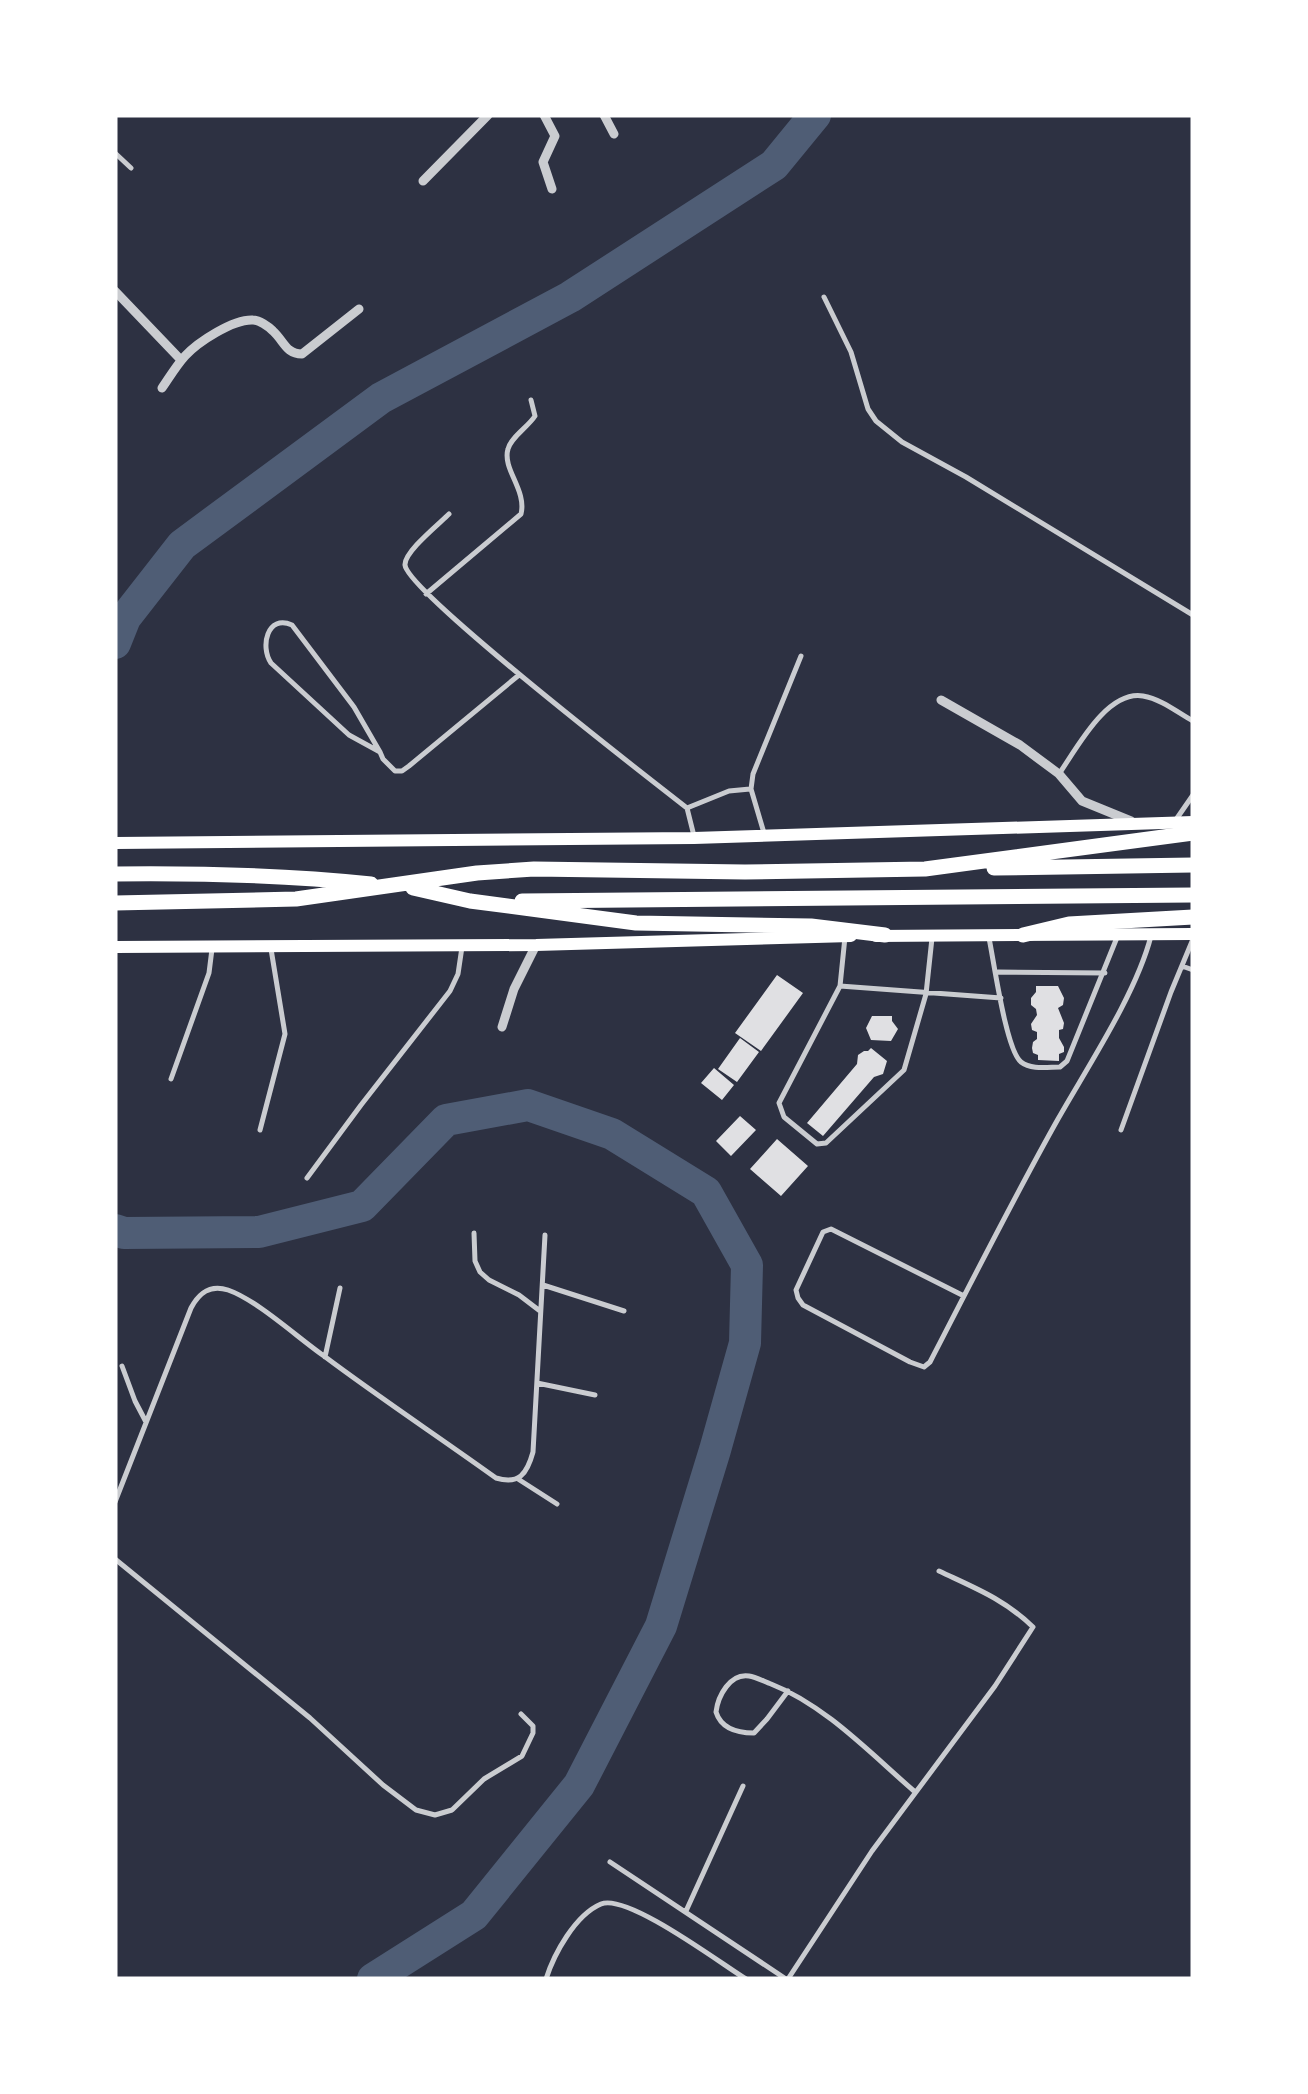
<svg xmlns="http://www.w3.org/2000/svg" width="1308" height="2094" font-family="Cabin,sans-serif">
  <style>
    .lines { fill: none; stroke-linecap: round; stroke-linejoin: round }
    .river { stroke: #4f5d75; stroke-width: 32 }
    .building { fill: #e0e0e3 }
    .service { stroke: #caccd0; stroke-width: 5 }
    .minor { stroke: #caccd0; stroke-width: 9 }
    .secondary { stroke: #fff; stroke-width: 12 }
    .trunk { stroke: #fff; stroke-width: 15 }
  </style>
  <rect width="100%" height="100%" fill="#2d3142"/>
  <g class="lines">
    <path class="river" d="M 115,643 L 125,618 L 182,545 L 381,398 L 570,297 L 774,165 L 815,115
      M 115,1230 L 124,1233 L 259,1232 L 362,1206 L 446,1120 L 528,1105 L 612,1134 L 706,1192 L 747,1265 L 745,1343 L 715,1450 L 661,1626 L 579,1785 L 474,1915 L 373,1979"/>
  </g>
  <path class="building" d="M 777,975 L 803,993 L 761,1051 L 735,1033 Z
    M 1036,986 L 1058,986 L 1064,998 L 1063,1005 L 1058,1008 L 1064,1023 L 1063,1029 L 1059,1030 L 1059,1038 L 1064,1047 L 1064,1052 L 1059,1054 L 1059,1061 L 1038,1060 L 1038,1055 L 1033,1053 L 1032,1048 L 1033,1042 L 1037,1039 L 1037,1032 L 1032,1030 L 1031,1024 L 1037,1015 L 1036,1009 L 1031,1005 L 1031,998 L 1036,992 Z
    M 872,1016 L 892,1016 L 892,1021 L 898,1029 L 891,1041 L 871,1040 L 866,1028 Z
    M 740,1038 L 759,1052 L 737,1082 L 718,1069 Z
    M 871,1048 L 887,1061 L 883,1074 L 874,1077 L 823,1136 L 807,1123 L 857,1064 L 858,1055 L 864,1051 L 868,1051 Z
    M 714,1068 L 734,1085 L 722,1100 L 701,1083 Z
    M 740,1116 L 756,1130 L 731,1156 L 716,1141 Z
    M 777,1139 L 808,1166 L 781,1196 L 750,1169 Z"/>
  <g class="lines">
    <path class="service" d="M 115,153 L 131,168
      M 824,297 L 851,352 L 868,409 L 876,421 L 902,442 L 966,477 L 1193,615
      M 449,514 C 439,524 404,552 405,565 C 407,591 651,780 687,808 L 694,836
      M 426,594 L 521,514 C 527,490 502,469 508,449 C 511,437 528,427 535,416 L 531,400
      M 380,752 L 349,735 L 271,663 C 260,647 267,614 292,625 L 354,707 L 380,752 L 383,759 L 395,771 L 402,771 L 409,766 L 519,675
      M 1059,774 C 1077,748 1107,690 1143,696 C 1161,699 1177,712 1193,721
      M 687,808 L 729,791 L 750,789
      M 1175,821 L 1193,795
      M 764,833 L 751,789 L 753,774 L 801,656
      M 845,937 L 840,986 L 779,1103 L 784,1117 L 817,1144 L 826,1143 L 904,1070 L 926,994 L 932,938
      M 989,938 C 994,962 1006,1050 1021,1062 C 1031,1070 1048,1067 1060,1067 L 1067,1061 L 1118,935
      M 1182,966 L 1193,970
      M 998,972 L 1105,973
      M 840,986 L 1001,998
      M 171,1079 L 209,973 L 212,949
      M 260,1130 L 285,1034 L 271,949
      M 1121,1130 L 1171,992 L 1193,939
      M 307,1178 L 361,1105 L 450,991 L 458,974 L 462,947
      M 474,1233 L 475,1261 L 480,1272 L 489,1280 L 519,1295 L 540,1311
      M 543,1285 L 624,1311
      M 964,1296 L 831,1229 L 823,1232 L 796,1290 L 798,1298 L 803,1305 L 910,1362 L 924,1367 L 930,1362 C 972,1281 1013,1199 1058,1119 C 1088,1066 1136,994 1151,936
      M 325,1357 L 340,1288
      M 122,1366 L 135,1401 L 146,1422
      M 537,1383 L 595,1395
      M 518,1479 L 557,1504
      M 115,1502 L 191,1308 C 199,1293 210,1284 228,1290 C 257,1300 298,1338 324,1356 C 380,1398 439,1437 496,1478 C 519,1485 527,1474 533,1452 L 545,1235
      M 115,1559 L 310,1718 L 383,1785 L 416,1810 L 435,1815 L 452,1810 L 484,1779 L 522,1756 L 533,1733 L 533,1726 L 521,1714
      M 788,1691 L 767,1719 L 754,1733 C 737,1733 721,1728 716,1712 C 718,1696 730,1673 749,1676 C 756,1677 765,1682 771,1684 C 825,1705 871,1754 914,1791
      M 610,1862 L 786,1979
      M 686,1911 L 743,1786
      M 546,1979 C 554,1954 575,1915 601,1904 C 627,1893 720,1963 746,1979
      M 788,1979 L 872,1851 L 995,1686 L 1033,1627 C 1004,1599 975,1588 939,1571"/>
    <path class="minor" d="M 544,115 L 555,136 L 543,162 L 552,189
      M 604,115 L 614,134
      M 423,181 L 488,115
      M 115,291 L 181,360
      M 162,388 C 169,378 176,366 185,356 C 198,342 233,319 253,320 C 259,320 268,326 273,331 C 284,341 286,354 302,354 L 359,309
      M 941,700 L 1020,745 L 1059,774 L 1082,801 L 1131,821
      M 502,1027 L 514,989 L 536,945"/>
    <path class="secondary" d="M 115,843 L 694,838 L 1193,822
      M 876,936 L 1193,934
      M 115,947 L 536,945 L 851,936"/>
    <path class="trunk" d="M 994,868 L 1193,865
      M 115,874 C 201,873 285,875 371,884
      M 413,888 L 470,901 L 636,923 L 811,926 L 885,935
      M 522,901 L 1193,895
      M 115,903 L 296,899 L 477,873 L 534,869 L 745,872 L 925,869 L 1193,833
      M 1023,935 L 1069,924 L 1193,917"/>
  </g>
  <rect width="1308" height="2094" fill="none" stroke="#ffffff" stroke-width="235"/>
</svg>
